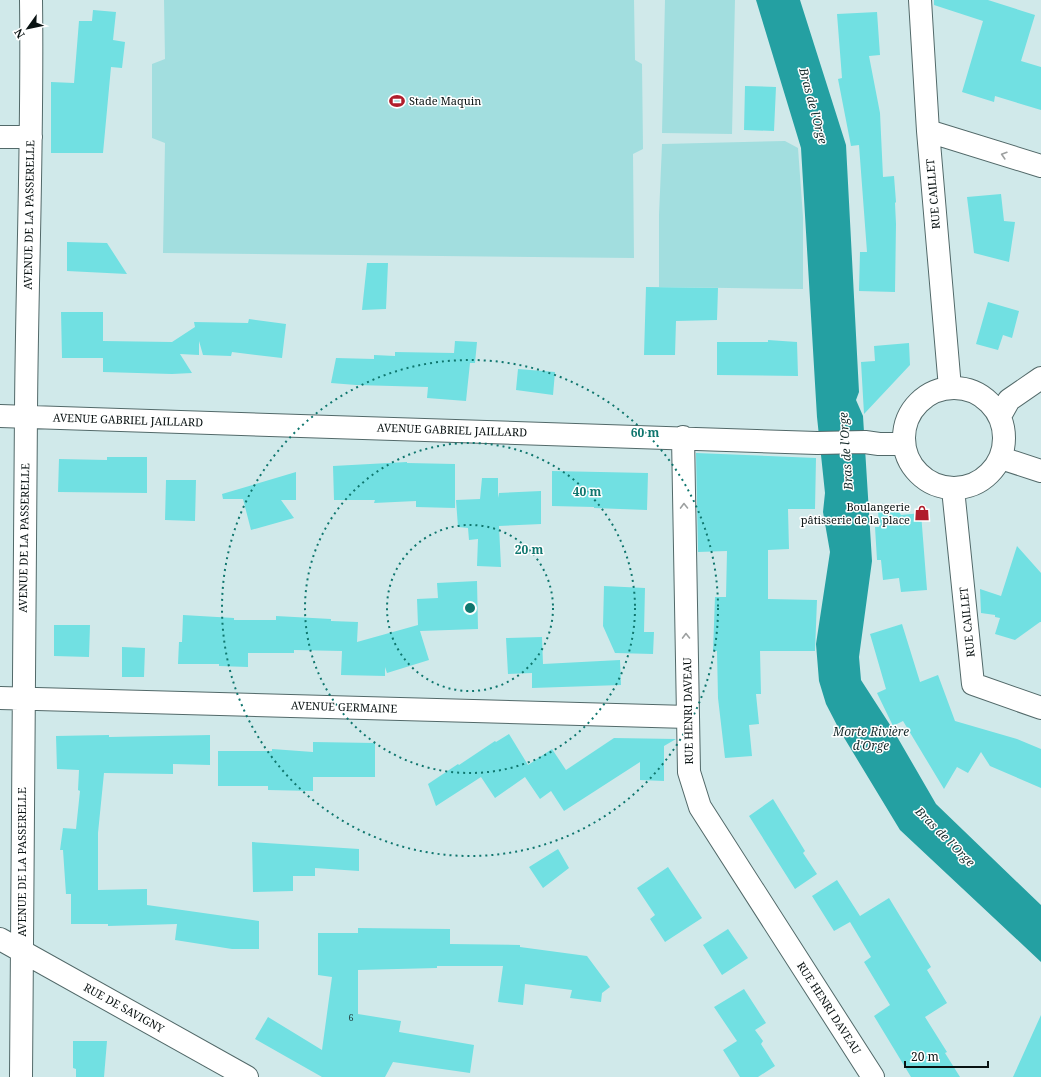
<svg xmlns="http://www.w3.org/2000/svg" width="1041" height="1077" font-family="'Noto Serif',serif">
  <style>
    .green { fill: #a2dedf }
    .water { fill: #24a0a2 }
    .building { fill: #71e0e2 }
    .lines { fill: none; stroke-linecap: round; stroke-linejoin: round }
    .street-casing { stroke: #526969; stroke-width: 24 }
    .street { stroke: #fff; stroke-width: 22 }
    .oneway { stroke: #9da0a0 }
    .ring { fill: none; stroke: #0f766e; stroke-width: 2; stroke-dasharray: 2 4 }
    .labels { text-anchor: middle; stroke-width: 3; stroke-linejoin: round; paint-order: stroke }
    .number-label { font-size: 9px; fill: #234646 }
    .poi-label { font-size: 11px; fill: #091212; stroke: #fff; text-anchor: start }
    .street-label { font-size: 11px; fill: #091212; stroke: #fff }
    .water-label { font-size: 12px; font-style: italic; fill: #192e2e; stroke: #fff }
    .centre { fill: #0f766e; stroke: #fff; stroke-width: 2 }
    .ring-label { font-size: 12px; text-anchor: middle; font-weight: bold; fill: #0f766e; stroke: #fff; stroke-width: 3; stroke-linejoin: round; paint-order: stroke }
  </style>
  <rect width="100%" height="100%" fill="#d0e9ea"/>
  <path class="green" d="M 164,0 L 634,0 L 635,60 L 642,64 L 643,149 L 633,154 L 634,258 L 163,253 L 165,143 L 152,138 L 152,64 L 165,59 Z
    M 665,0 L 735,0 L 732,134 L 662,133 Z
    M 785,141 L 798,148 L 803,217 L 803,289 L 659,287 L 659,215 L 662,144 Z"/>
  <path class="water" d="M 756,0 L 800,0 L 846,145 L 859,392 L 856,400 L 863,416 L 872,561 L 859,657 L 861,680 L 892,728 L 936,804 L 1041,905 L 1041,962 L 900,830 L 840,731 L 826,704 L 819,681 L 816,644 L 830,552 L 823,512 L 825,493 L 817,417 L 801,148 Z"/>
  <path class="building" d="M 934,0 L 988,0 L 1035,15 L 1021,61 L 1041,67 L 1041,110 L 995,96 L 994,102 L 962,92 L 983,21 L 934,5 Z
    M 93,10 L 116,12 L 113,40 L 125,42 L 122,68 L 111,67 L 103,153 L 51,153 L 51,82 L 74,83 L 79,21 L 92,21 Z
    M 877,12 L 880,55 L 869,56 L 880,113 L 883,177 L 894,176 L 896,202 L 895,203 L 896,224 L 895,292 L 859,291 L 860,252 L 867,252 L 859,145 L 851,146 L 838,79 L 842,78 L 837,14 Z
    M 745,86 L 776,87 L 774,131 L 744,130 Z
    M 1001,194 L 1004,221 L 1015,222 L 1009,262 L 974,253 L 967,197 Z
    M 67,242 L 107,243 L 127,274 L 67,271 Z
    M 367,263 L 388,263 L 386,309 L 362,310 Z
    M 646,287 L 718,288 L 717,320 L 676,321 L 675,355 L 644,355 Z
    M 988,302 L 1019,311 L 1012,338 L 1003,335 L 998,350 L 976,344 Z
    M 61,312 L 103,312 L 103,358 L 62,358 Z
    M 249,319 L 286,324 L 282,358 L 232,352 L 231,356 L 203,355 L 199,341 L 199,355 L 180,354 L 192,373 L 172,374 L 103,372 L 103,341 L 172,342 L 195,327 L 194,322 L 248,323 Z
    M 768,340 L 797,342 L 798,376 L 717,375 L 717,342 L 768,342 Z
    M 455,341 L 477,342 L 475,363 L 470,363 L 466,401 L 427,398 L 428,387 L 356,385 L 331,383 L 336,358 L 374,359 L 374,355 L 395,356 L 395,352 L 454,353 Z
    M 909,343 L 910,365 L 864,414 L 861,362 L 875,361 L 874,346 Z
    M 518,369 L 555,372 L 553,395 L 516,390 Z
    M 696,453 L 816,458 L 815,509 L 788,509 L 789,549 L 768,550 L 768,599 L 817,600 L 815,651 L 760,651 L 761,694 L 756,694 L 759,724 L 749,725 L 752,756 L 725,758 L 718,698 L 717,651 L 713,651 L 715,597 L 726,597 L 727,551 L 698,552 Z
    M 107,457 L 147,457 L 147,493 L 58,492 L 59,459 L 107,460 Z
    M 407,462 L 407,463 L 455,464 L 455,508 L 416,507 L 416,501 L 374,503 L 375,500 L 334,500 L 333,466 Z
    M 552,471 L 648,473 L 647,510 L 594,508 L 594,507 L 552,506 Z
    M 296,472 L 296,500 L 281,500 L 294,518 L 251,530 L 243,499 L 223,499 L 222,494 Z
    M 482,478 L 498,478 L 498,498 L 499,493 L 541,491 L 541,524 L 499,526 L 501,567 L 477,566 L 478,539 L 469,540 L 468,528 L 458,527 L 456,500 L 480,499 Z
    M 166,480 L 196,480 L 195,521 L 165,520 Z
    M 897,508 L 901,515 L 921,513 L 927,590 L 901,592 L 899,578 L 883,580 L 881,560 L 877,560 L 875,527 L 879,527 L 878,509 Z
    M 1017,546 L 1041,573 L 1041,622 L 1040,622 L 1015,640 L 995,634 L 1000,618 L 995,617 L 995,615 L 981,613 L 980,589 L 1001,596 Z
    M 477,581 L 478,629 L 420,631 L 429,660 L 387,673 L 385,667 L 385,676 L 341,675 L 342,651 L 294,650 L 294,653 L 248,653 L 248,667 L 219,666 L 219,664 L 178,664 L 179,642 L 182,642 L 183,615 L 234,618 L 234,620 L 276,620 L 276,616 L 331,619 L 331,621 L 358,622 L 357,642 L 418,625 L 417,599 L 438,598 L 437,583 Z
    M 604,586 L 645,588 L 644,632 L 654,632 L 653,654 L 615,653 L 603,626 Z
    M 902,624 L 920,682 L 938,675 L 955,721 L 1017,739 L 1041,749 L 1041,788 L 990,766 L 981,752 L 968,773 L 957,767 L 944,789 L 903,721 L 893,726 L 877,693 L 886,689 L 870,634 Z
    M 54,625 L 90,625 L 89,657 L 54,656 Z
    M 542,637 L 543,664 L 620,660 L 621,685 L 532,688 L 532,673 L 508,674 L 506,638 Z
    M 122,647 L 145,648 L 144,677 L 122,677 Z
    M 509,734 L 528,765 L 552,749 L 566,770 L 614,738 L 676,739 L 664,746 L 664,781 L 640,780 L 640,762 L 564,811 L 551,791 L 540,799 L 525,777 L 495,798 L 481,777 L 436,806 L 428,784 L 458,764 L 459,765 L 495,741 L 496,742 Z
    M 109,735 L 109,737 L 210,735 L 210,765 L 173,764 L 173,774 L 104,773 L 98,833 L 98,890 L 147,889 L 147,905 L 259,921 L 259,949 L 232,949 L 175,940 L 177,924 L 108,926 L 108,924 L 71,924 L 71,894 L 66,894 L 63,850 L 60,850 L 63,828 L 76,829 L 80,791 L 78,790 L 79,770 L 57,769 L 56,736 Z
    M 313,742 L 375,743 L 375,777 L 313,777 L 313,791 L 268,790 L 268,786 L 218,786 L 218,751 L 272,751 L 272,749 L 313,752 Z
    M 773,799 L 805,851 L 803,853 L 817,874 L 795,889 L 749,816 Z
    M 252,842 L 359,849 L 359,871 L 315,868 L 315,876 L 293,876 L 293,891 L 253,892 Z
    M 558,849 L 569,868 L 543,888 L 529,867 Z
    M 668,867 L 702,918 L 665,942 L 650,919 L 655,915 L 637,888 Z
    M 837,880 L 860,916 L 889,898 L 931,967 L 927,970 L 947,1003 L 925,1017 L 947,1052 L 945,1053 L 960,1077 L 911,1077 L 874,1016 L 890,1005 L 864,962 L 871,957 L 850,922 L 834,931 L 812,896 Z
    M 358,928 L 450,929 L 450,944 L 520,945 L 520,947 L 587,956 L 610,987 L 602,993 L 601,1002 L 570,998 L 572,990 L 525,984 L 523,1005 L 498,1002 L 503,966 L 437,966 L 437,968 L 358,970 L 358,1014 L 401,1021 L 399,1032 L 474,1045 L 470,1073 L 393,1062 L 385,1077 L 322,1077 L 255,1039 L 268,1017 L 322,1050 L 332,977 L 318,975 L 318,933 L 358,933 Z
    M 728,929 L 748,958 L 722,975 L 703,945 Z
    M 744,989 L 766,1023 L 755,1030 L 763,1041 L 761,1044 L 775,1066 L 758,1077 L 740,1077 L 723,1050 L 737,1041 L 714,1007 Z
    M 1041,1015 L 1041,1077 L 1013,1077 Z
    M 73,1041 L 107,1041 L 104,1077 L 76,1077 L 76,1069 L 73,1068 Z"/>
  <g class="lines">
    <defs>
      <path id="street" d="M 920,0 L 928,131 L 950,388
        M 928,131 L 1041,166
        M 0,137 L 31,137
        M904 438a50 50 0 1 1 100 0a50 50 0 1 1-100 0Z
        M 0,416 L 817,443 L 865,442 L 879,444 L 904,444
        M 1000,416 L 1009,400 L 1041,378
        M 683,437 L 689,772 L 700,807 L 873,1077
        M 1001,458 L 1041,471
        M 953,489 L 973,684 L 1041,708
        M 0,698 L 688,717
        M 0,939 L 247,1077
        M 21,1077 C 22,855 23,633 26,411 C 27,274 33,137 31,0"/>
    </defs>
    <use href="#street" class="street-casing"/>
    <use href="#street" class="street"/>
  </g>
  <defs><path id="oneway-chevron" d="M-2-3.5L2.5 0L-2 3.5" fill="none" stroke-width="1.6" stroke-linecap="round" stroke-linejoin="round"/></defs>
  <g class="oneway">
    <use href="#oneway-chevron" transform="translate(1004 155) rotate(-163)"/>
    <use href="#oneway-chevron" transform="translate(684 506) rotate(-91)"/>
    <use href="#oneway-chevron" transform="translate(686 636) rotate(-91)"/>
  </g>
  <g class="ring">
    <circle cx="470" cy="608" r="83"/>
    <circle cx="470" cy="608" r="165"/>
    <circle cx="470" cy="608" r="248"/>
  </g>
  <defs>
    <symbol id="stadium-bare" viewBox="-9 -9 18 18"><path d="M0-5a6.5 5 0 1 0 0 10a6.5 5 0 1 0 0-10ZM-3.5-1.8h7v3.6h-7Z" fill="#b01d2b" stroke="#fff" stroke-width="2.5" paint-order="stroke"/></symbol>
    <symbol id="shop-bare" viewBox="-9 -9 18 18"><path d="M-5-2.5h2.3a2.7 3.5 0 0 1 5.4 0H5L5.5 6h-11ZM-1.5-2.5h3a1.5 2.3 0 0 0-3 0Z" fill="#b01d2b" stroke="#fff" stroke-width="2.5" paint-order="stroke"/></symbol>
  </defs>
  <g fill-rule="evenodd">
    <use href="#stadium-bare" x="386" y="90" width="22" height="22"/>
    <use href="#shop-bare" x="911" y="502" width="22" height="22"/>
  </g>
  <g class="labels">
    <g class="number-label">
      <text x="351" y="1021">6</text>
    </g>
    <g class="poi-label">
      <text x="409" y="105">Stade Maquin</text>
      <text x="910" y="511" text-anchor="end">Boulangerie<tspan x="910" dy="13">pâtisserie de la place</tspan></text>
    </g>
    <g class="street-label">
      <text transform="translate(933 194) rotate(-95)" y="4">RUE CAILLET</text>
      <text transform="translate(29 215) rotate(-89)" y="4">AVENUE DE LA PASSERELLE</text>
      <text transform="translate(128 420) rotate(2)" y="4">AVENUE GABRIEL JAILLARD</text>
      <text transform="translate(452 430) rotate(2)" y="4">AVENUE GABRIEL JAILLARD</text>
      <text transform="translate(24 538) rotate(-89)" y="4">AVENUE DE LA PASSERELLE</text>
      <text transform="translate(967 622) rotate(-96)" y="4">RUE CAILLET</text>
      <text transform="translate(344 707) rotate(2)" y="4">AVENUE GERMAINE</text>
      <text transform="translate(688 711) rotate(-91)" y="4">RUE HENRI DAVEAU</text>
      <text transform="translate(22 862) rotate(-90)" y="4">AVENUE DE LA PASSERELLE</text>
      <text transform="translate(124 1008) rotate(29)" y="4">RUE DE SAVIGNY</text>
      <text transform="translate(829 1008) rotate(57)" y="4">RUE HENRI DAVEAU</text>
    </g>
    <g class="water-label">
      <text transform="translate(813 106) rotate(75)" y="4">Bras de l'Orge</text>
      <text transform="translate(846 451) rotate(-94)" y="4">Bras de l'Orge</text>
      <text x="871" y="736">Morte Rivière<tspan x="871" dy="14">d'Orge</tspan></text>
      <text transform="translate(945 837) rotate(45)" y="4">Bras de l'Orge</text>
    </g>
  </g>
  <circle cx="470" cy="608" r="6" class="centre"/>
  <g class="ring-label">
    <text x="645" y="437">60 m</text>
    <text x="587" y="496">40 m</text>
    <text x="529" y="554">20 m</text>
  </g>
  <g transform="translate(28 28) rotate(237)" stroke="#ffffff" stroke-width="3" paint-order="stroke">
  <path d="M0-3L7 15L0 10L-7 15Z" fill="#091212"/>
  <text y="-6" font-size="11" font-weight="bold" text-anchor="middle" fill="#091212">N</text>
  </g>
  <path d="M905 1061v6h83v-6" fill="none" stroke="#091212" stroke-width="2"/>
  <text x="911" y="1061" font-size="12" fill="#091212" stroke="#ffffff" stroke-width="3" paint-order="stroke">20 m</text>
</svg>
